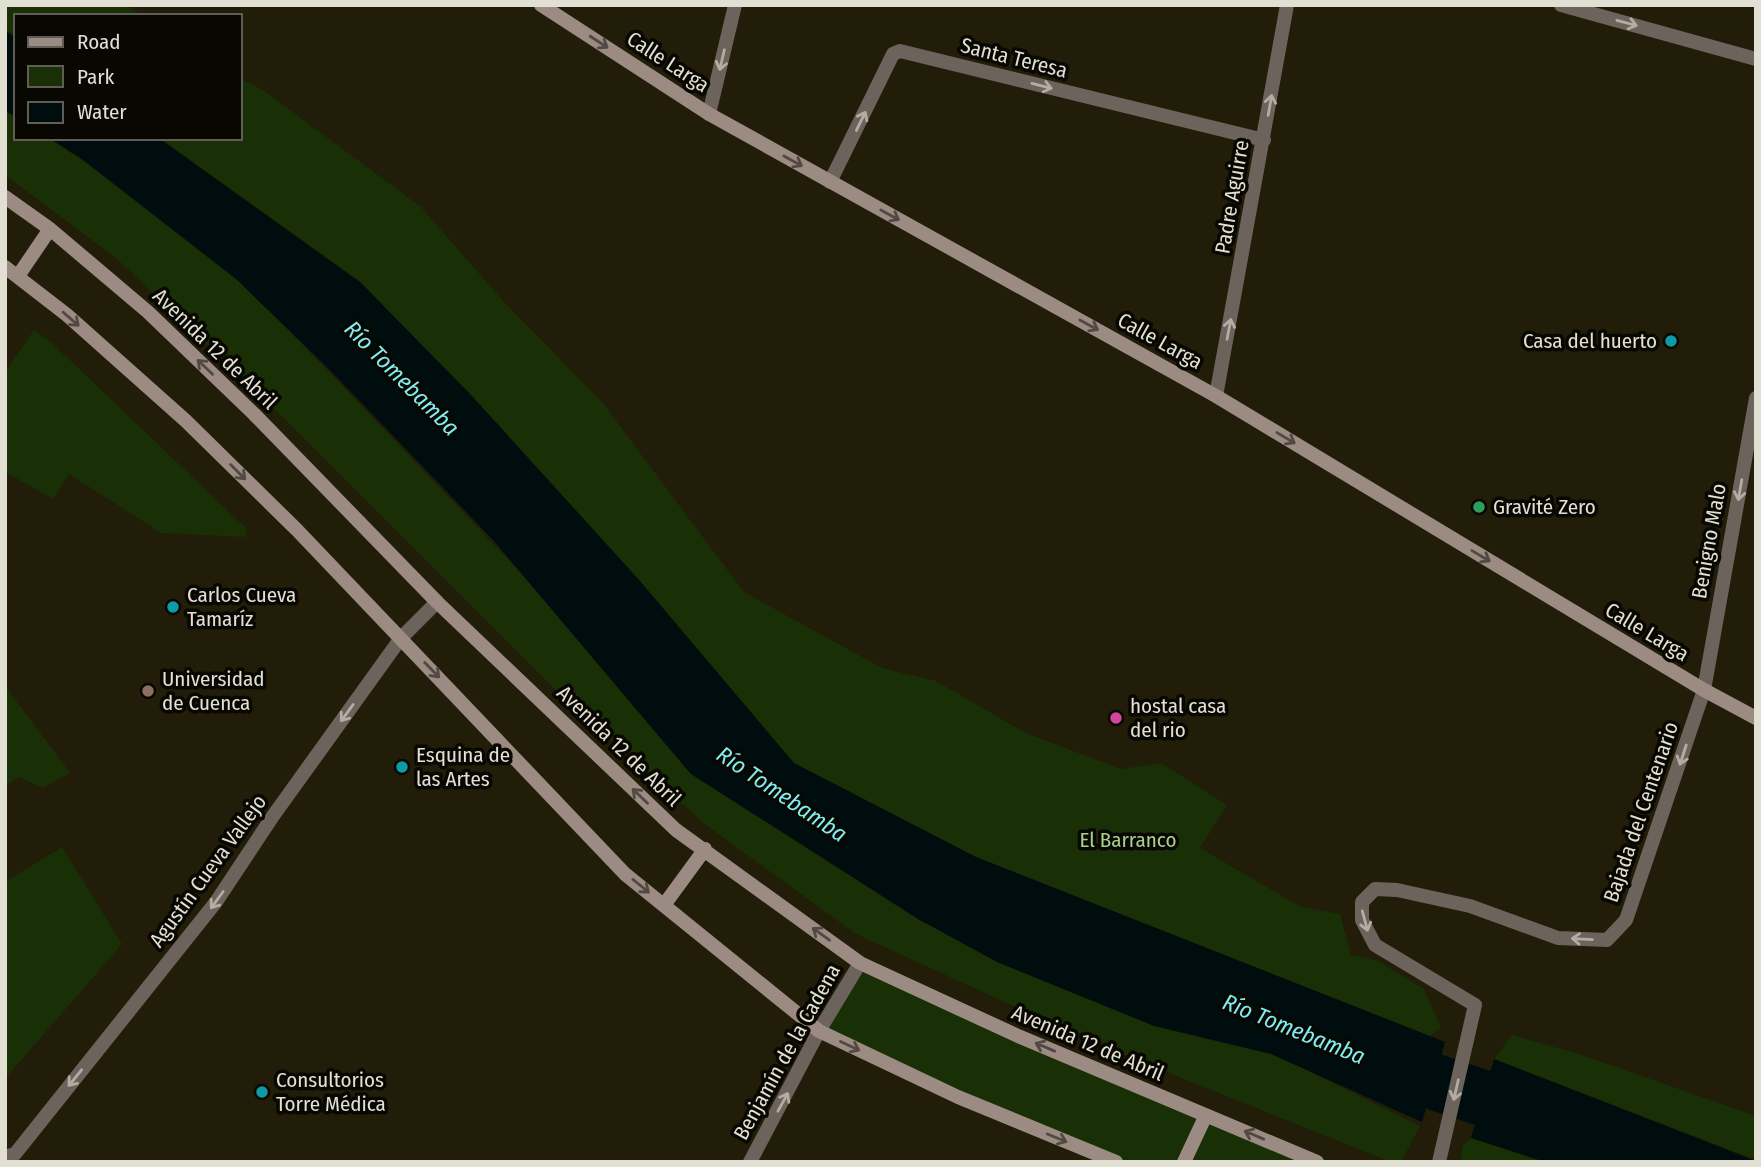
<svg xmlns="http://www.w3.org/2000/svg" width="1761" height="1167" font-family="'Fira Sans Condensed',sans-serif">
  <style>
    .green { fill: #192f06 }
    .water { fill: #000d0e }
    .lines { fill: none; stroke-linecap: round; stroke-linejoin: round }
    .river { stroke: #000d0e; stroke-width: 56 }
    .street { stroke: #6d635d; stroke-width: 14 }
    .secondary { stroke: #9b8b82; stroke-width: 14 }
    .oneway { stroke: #b3ada4 }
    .oneway2 { stroke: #524942 }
    .culture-dot { fill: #0f9aa8; stroke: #080702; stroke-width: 2.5 }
    .leisure-dot { fill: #2e9e5b; stroke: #080702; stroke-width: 2.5 }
    .education-dot { fill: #8d6e63; stroke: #080702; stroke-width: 2.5 }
    .hotel-dot { fill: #d1479c; stroke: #080702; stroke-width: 2.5 }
    .labels { text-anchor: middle; stroke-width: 7; stroke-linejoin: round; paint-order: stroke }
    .street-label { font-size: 21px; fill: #e2dfd3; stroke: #080702 }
    .poi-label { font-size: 21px; fill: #e2dfd3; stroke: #080702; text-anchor: start }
    .park-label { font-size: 21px; fill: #a8d08d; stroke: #080702 }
    .water-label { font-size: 23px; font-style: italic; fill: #80edf0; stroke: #080702 }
  </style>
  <rect width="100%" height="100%" fill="#211d08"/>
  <path class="green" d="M 5,5 L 127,5 L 142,16 L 16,16 L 16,36 L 5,29 Z
    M 240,78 L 266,92 L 421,207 L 505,303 L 602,402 L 744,592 L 882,668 L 936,681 L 1026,733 L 1121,769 L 1161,763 L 1227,805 L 1200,848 L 1301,907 L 1340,914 L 1351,955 L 1376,960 L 1424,989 L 1441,1027 L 1430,1036 L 973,856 L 791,763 L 629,569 L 361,282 L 159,138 L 240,138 Z
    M 5,110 L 16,117 L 16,138 L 49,138 L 84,161 L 238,277 L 523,575 L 689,772 L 921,921 L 1155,1025 L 1274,1054 L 1420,1126 L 1401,1162 L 1391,1162 L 1092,1042 L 856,934 L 706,825 L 569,703 L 298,432 L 117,259 L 5,175 Z
    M 34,330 L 52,343 L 247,529 L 245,537 L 161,533 L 69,474 L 53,499 L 5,472 L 5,372 Z
    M 5,686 L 65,766 L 70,773 L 43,788 L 19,777 L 5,786 Z
    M 62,847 L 122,944 L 5,1079 L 5,882 Z
    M 860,963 L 1317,1162 L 1116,1162 L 819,1031 Z
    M 1512,1035 L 1579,1054 L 1756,1116 L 1756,1160 L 1494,1059 Z
    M 1471,1138 L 1545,1162 L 1460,1162 L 1463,1145 Z"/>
  <path class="water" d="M 5,31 L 16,38 L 16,117 L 5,111 Z
    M 49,138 L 159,138 L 361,283 L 472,396 L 640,581 L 794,763 L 976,857 L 1445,1042 L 1422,1122 L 1271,1054 L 1154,1026 L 997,962 L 918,919 L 691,774 L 493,540 L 327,367 L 236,279 L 83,160 Z
    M 1494,1059 L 1756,1161 L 1756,1162 L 1545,1162 L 1471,1138 Z"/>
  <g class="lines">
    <path class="river" d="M 1361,1057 L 1545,1119 L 1659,1162"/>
    <path class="street" d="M 1561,5 L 1756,59
      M 709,114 L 735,5
      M 830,182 L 893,54 L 900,51 L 1264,140
      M 1216,396 L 1287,5
      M 5,1157 L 15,1154 L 216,902 L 273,816 L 401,638 L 437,602
      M 750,1162 L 819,1031 L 860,963
      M 1439,1162 L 1475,1005 L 1375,945 L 1362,920 L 1362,902 L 1375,889 L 1397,890 L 1470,906 L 1558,938 L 1607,940 L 1626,920 L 1704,690 L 1756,398"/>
    <path class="secondary" d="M 541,5 L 709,114 L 1216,396 L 1704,690 L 1756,718
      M 5,197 L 50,229 L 148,312 L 254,414 L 437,602 L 676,830 L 860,963 L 1018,1036 L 1317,1162
      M 5,267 L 67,315 L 186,421 L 297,530 L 625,874 L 819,1031 L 958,1097 L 1116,1162
      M 18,276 L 50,229
      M 664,905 L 705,849
      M 1184,1162 L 1206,1115"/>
  </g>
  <defs><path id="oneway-shaft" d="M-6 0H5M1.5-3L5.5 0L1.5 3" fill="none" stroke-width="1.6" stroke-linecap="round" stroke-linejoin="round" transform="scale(1.75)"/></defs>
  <g class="oneway">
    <use href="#oneway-shaft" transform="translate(1627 23) rotate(15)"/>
    <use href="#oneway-shaft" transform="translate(722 60) rotate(103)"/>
    <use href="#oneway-shaft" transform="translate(1042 86) rotate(14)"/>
    <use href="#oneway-shaft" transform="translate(1270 105) rotate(-80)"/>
    <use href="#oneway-shaft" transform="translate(861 121) rotate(-64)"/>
    <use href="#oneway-shaft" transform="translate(1229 329) rotate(-79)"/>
    <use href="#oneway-shaft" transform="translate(1740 490) rotate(100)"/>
    <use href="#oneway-shaft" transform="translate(347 713) rotate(126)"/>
    <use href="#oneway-shaft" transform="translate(1683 755) rotate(108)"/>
    <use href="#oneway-shaft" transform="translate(217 900) rotate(126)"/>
    <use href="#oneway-shaft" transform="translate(1365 921) rotate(75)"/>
    <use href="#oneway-shaft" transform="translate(1582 939) rotate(-177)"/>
    <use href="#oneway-shaft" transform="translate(75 1078) rotate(129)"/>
    <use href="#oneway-shaft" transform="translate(1456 1090) rotate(103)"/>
    <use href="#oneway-shaft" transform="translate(783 1102) rotate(-61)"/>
  </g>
  <g class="oneway2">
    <use href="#oneway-shaft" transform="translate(599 42) rotate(33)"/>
    <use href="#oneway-shaft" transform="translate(793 161) rotate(29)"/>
    <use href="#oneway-shaft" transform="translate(890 215) rotate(29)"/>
    <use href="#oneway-shaft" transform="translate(71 319) rotate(41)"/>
    <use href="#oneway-shaft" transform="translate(1089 325) rotate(29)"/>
    <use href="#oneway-shaft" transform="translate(205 367) rotate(-136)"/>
    <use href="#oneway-shaft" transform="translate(1286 438) rotate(31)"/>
    <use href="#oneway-shaft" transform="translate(238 472) rotate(45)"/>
    <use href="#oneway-shaft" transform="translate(1481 556) rotate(31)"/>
    <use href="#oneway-shaft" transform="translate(432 670) rotate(46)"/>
    <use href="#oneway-shaft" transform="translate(640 796) rotate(-136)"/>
    <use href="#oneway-shaft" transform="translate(641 886) rotate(39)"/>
    <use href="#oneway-shaft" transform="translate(821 934) rotate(-144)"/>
    <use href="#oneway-shaft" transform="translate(850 1046) rotate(25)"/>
    <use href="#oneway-shaft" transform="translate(1045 1047) rotate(-157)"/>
    <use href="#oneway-shaft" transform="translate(1254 1135) rotate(-157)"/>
    <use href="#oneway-shaft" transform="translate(1057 1138) rotate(22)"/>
  </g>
  <g class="culture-dot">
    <circle cx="1671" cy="341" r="7"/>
    <circle cx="173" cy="607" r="7"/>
    <circle cx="402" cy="767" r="7"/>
    <circle cx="262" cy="1092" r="7"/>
  </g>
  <circle class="leisure-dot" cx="1479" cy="507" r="7"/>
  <circle class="education-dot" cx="148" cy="691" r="7"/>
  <circle class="hotel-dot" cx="1116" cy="718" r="7"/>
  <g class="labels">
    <g class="street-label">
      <text transform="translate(1014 58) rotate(14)" y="7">Santa Teresa</text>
      <text transform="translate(668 62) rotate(33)" y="7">Calle Larga</text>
      <text transform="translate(1232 197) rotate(-80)" y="7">Padre Aguirre</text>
      <text transform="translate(1160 341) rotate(29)" y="7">Calle Larga</text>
      <text transform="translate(215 349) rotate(44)" y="7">Avenida 12 de Abril</text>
      <text transform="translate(1709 541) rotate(-80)" y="7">Benigno Malo</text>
      <text transform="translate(1647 632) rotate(31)" y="7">Calle Larga</text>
      <text transform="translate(619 746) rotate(44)" y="7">Avenida 12 de Abril</text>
      <text transform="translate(1641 812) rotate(-71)" y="7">Bajada del Centenario</text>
      <text transform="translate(208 871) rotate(-54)" y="7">Agustín Cueva Vallejo</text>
      <text transform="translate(1088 1043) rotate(23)" y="7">Avenida 12 de Abril</text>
      <text transform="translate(787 1052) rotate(-61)" y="7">Benjamín de la Cadena</text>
    </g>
    <g class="poi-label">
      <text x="1657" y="348" text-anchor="end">Casa del huerto</text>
      <text x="1493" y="514">Gravité Zero</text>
      <text x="187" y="602">Carlos Cueva<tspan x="187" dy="24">Tamaríz</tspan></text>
      <text x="162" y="686">Universidad<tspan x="162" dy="24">de Cuenca</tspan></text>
      <text x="1130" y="713">hostal casa<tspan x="1130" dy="24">del rio</tspan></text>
      <text x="416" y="762">Esquina de<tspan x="416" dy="24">las Artes</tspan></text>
      <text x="276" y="1087">Consultorios<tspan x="276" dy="24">Torre Médica</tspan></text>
    </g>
    <g class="park-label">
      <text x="1128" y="847">El Barranco</text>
    </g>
    <g class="water-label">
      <text transform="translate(402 378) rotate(45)" y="8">Río Tomebamba</text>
      <text transform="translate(782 794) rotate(34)" y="8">Río Tomebamba</text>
      <text transform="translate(1294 1029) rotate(22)" y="8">Río Tomebamba</text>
    </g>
  </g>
  <rect width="1761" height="1167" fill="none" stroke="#e2dfd3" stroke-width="14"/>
  <rect x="14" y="14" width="228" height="126" fill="#080702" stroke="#5f5d56" stroke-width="2"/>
  <rect x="28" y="37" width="35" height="10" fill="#9b8b82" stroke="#5f5d56" stroke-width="2"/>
  <text x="77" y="49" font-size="21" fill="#e2dfd3">Road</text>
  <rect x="28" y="66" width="35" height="21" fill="#192f06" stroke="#5f5d56" stroke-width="2"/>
  <text x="77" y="84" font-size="21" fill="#e2dfd3">Park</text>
  <rect x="28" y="102" width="35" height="21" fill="#000d0e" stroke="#5f5d56" stroke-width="2"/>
  <text x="77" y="119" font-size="21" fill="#e2dfd3">Water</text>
</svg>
